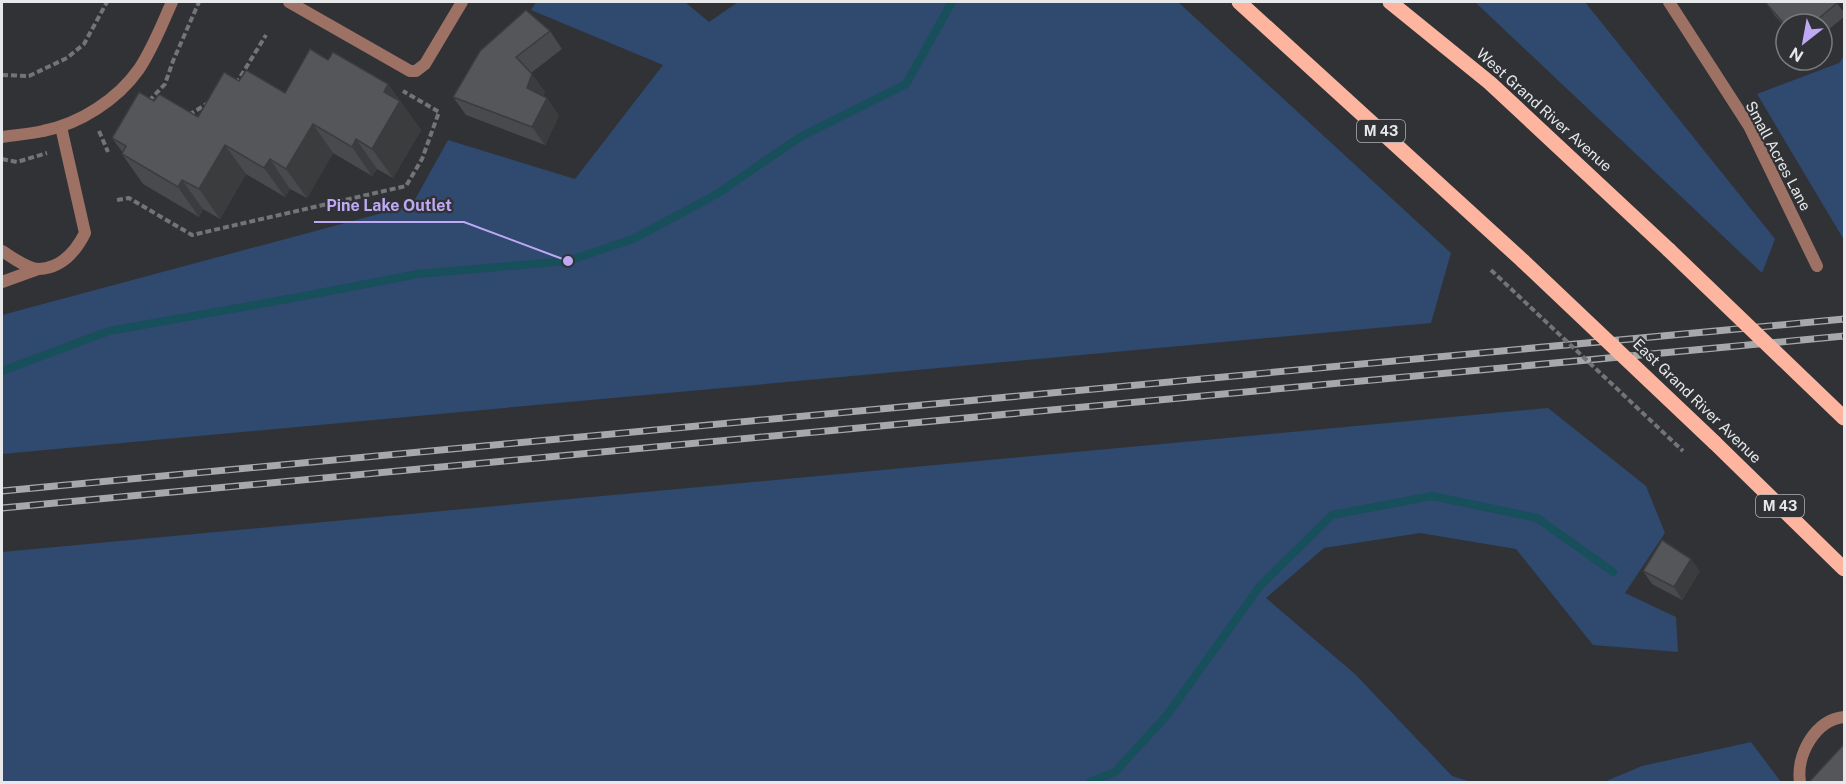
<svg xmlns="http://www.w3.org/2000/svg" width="1846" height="784" font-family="'Public Sans',sans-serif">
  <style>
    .green { fill: #2f496f }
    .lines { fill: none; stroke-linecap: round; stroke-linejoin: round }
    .stream { stroke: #174f5a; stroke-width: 8 }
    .path { stroke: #727477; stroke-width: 4; stroke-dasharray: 6 3; stroke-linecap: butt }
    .service { stroke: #9e7165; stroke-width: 12 }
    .minor { stroke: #9e7165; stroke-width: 12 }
    .primary { stroke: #feb5a0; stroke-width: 15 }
    .rail-casing { stroke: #a6a8aa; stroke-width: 7 }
    .rail { stroke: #303235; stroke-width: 4.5; stroke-dasharray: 14; stroke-linecap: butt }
    .path-bridge { stroke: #727477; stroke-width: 4; stroke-dasharray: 6 3; stroke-linecap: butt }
    .primary-bridge { stroke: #feb5a0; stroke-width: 15 }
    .wall { fill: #484a4d }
    .shaded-wall { fill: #3b3c3e }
    .building { fill: #545659; stroke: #3b3c3e; stroke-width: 1.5 }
    .labels { text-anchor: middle; stroke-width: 4.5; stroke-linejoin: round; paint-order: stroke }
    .shield { fill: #303235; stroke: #b0b1b4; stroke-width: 1.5 }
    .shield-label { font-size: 14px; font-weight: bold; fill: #e7e8ea }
    .street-label { font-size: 15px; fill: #e7e8ea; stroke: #303235 }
    .leader { fill: none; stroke: #bfa9f4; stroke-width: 2 }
    .callout-dot { fill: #bfa9f4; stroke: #303235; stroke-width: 2 }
    .callout-label { font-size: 16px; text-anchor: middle; font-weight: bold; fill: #bfa9f4; stroke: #303235; stroke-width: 4.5; stroke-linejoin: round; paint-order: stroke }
  </style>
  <rect width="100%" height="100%" fill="#303235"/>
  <path class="green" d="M 536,2 L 685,2 L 709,22 L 738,2 L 1178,2 L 1451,253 L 1431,323 L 2,454 L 2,315 L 412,205 L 448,140 L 575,179 L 663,65 L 531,10 Z
    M 1475,2 L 1585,2 L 1775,239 L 1762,273 Z
    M 1844,56 L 1844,240 L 1757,94 L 1839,63 Z
    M 1548,408 L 1646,486 L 1665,533 L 1625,593 L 1676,617 L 1678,652 L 1593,645 L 1516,549 L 1420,533 L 1324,548 L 1266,598 L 1355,674 L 1452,776 L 1471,782 L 2,782 L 2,552 Z
    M 1751,742 L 1781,782 L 1604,782 L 1642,766 Z"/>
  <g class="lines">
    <path class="stream" d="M 2,371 L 109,331 L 299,297 L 418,274 L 568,261 L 633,239 L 717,194 L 800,137 L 906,84 L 952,2
      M 1090,782 L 1115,772 L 1167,715 L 1260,586 L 1332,515 L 1432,496 L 1537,518 L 1613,572"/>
    <path class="path" d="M 2,75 L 29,76 L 67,58 L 84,44 L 107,2
      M 236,84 L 266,35
      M 149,101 L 165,84 L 173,61 L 199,2
      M 189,115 L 208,103
      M 99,131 L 108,152
      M 2,159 L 17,162 L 47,153
      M 117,200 L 129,198 L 192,235 L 406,186 L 422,159 L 439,112 L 403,91"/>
    <path class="service" d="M 289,2 L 410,71 L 416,71 L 425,64 L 462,2
      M 2,251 C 12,257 27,269 39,269 C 62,268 76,251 85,233 L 61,127
      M 2,282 L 38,269
      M 1800,782 C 1796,755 1815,720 1844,717"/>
    <path class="minor" d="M 1669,2 L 1749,126 L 1817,266
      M 2,137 C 15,135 30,134 43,131 C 80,124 118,99 139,69 C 153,48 162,24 172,2"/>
    <path class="primary" d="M 1239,2 L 1523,261
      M 1390,2 L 1490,83 L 1669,250
      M 1715,443 L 1844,569"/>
    <defs>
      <path id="rail" d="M 2,491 L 1844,319
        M 2,508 L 1844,336"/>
    </defs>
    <use href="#rail" class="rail-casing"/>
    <use href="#rail" class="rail"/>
    <path class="path-bridge" d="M 1491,270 L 1683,451"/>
    <path class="primary-bridge" d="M 1669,250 L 1844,418
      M 1523,261 L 1715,443"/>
  </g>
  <path class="wall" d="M 1836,2 L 1845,14 L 1845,16 L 1822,35 L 1822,24 L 1786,24 L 1786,28 L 1775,16 L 1766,3 Z
    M 550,31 L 562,49 L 531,73 L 545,92 L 543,97 L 547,98 L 559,116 L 545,145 L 466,115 L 453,97 Z
    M 328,60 L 388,84 L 421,130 L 393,178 L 377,169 L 372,176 L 333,153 L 307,198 L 290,189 L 285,197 L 246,174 L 220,219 L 203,209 L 199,217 L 143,184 L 122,154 L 123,153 L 112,138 L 154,101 L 198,117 L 285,93 Z
    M 1643,571 L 1700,571 L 1682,600 L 1652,584 Z"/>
  <path class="shaded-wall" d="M 532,74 L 545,92 L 540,106 L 527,88 Z
    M 388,84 L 421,130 L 393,178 L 372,149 L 384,92 Z
    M 547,98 L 559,116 L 545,145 L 532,127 Z
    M 313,124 L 333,153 L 307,198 L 286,169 Z
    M 356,139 L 377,169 L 372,176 L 352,147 Z
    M 225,145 L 246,174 L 220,219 L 199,189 Z
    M 270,159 L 290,189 L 285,197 L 264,168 Z
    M 182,180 L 203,209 L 199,217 L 178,187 Z
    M 1691,559 L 1700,571 L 1682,600 L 1674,587 Z"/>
  <path class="building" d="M 1769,2 L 1836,2 L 1837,3 L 1812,24 L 1786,24 L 1786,26 L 1766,3 Z
    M 526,10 L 550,31 L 516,57 L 532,74 L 527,88 L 547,98 L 532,127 L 453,97 L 480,51 Z
    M 310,49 L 328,60 L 333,52 L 388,84 L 384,92 L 400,101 L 372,149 L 356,139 L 352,147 L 313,124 L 286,169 L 270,159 L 264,168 L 225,145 L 199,189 L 182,180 L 178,187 L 122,154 L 126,146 L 112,138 L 139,92 L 154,101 L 159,94 L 198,117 L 224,72 L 239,81 L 246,70 L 285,93 Z
    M 1662,540 L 1691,559 L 1674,587 L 1643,571 Z
    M 1845,743 L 1845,783 L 1809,783 L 1809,782 Z"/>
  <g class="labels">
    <g class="shield">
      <rect x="1357" y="120" width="48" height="22" rx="4.5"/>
      <rect x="1756" y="495" width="48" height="22" rx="4.5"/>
    </g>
    <g class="shield-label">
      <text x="1381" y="136">M 43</text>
      <text x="1780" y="511">M 43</text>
    </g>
    <g class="street-label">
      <text transform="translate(1544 110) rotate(42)" y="5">West Grand River Avenue</text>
      <text transform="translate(1778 156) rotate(62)" y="5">Small Acres Lane</text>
      <text transform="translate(1697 401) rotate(44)" y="5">East Grand River Avenue</text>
    </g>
  </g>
  <path class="leader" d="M568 261L464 222H314"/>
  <circle class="callout-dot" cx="568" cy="261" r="6"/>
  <g class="callout-label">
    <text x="389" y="211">Pine Lake Outlet</text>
  </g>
  <rect width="1846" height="784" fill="none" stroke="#e7e8ea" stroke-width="6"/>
  <g transform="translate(1804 42) rotate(211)"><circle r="28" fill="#303235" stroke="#797b7d" stroke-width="1.5"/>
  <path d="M0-4.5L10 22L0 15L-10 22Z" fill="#bfa9f4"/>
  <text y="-9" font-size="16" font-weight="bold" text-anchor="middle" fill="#e7e8ea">N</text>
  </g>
</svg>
